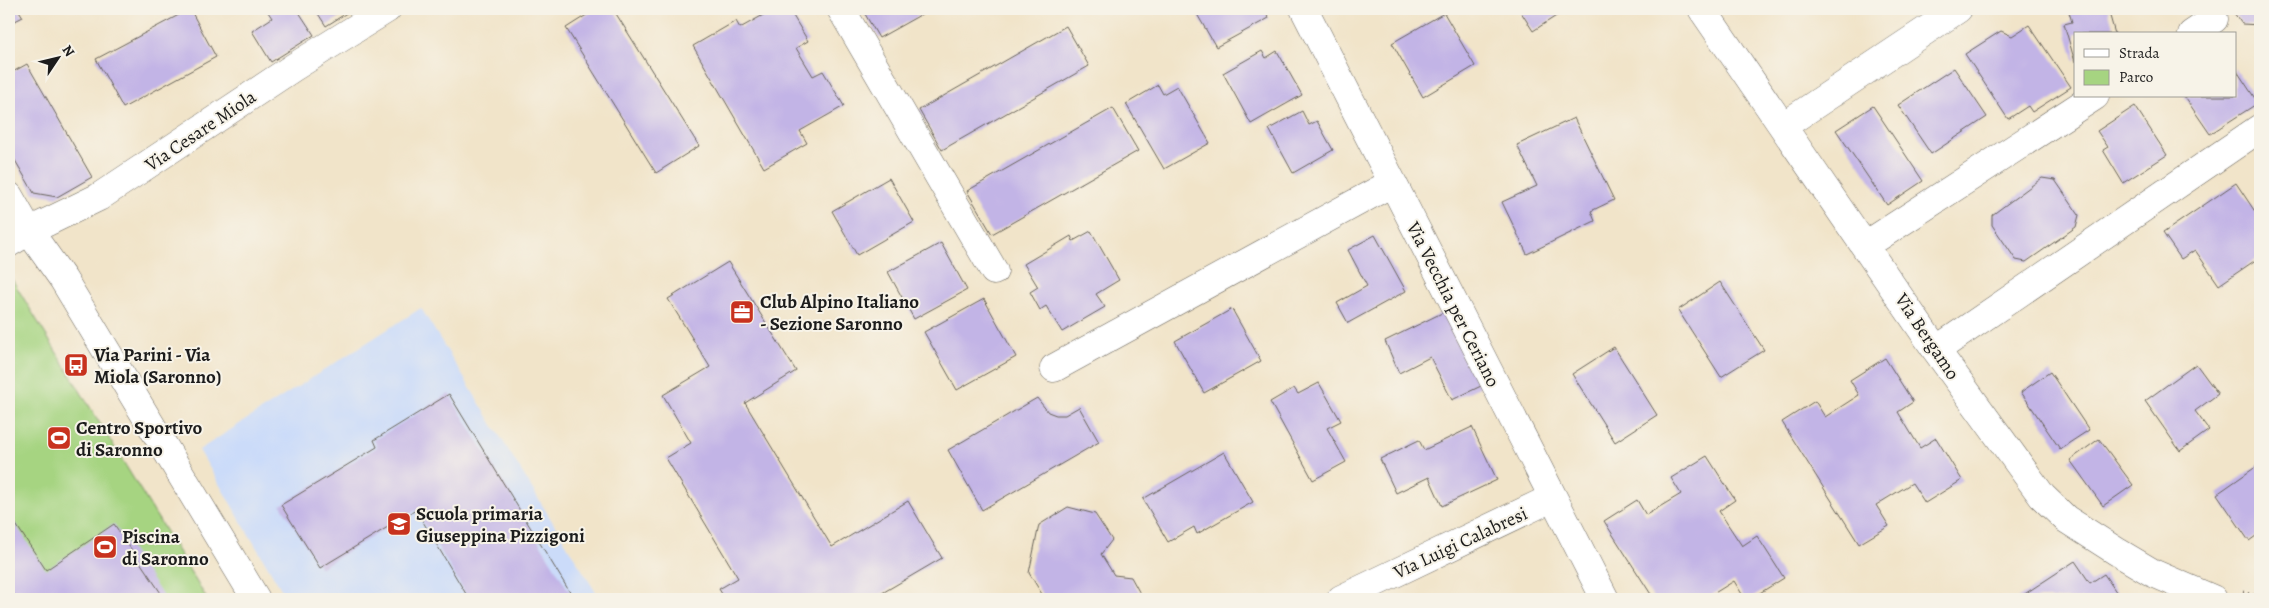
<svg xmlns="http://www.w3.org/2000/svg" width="2269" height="608" font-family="Alegreya,serif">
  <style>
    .built { fill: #cbdbf9 }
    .green { fill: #a6d481; stroke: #61784e }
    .building { fill: #c2b4e6 }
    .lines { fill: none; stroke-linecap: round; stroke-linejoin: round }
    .minor-casing { stroke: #676259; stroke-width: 29 }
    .path { stroke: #676259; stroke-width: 3; stroke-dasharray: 1 4; stroke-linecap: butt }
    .minor { stroke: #fff; stroke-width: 28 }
    .labels { text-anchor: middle; stroke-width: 4; stroke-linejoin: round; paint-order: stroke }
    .street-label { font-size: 19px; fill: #1c1c1c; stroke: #f7f3e8 }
    .poi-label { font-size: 19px; font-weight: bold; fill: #1c1c1c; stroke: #f7f3e8; text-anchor: start }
  </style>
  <rect width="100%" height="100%" fill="#f7f3e8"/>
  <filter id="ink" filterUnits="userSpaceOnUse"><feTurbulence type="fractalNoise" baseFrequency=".02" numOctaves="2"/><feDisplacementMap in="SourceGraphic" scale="10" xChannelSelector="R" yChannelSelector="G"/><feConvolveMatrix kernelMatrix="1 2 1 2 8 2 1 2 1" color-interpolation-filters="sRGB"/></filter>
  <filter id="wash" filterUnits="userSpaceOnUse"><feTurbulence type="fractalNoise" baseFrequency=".0096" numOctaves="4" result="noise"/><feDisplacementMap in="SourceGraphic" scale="20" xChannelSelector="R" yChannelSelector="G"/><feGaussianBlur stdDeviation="1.12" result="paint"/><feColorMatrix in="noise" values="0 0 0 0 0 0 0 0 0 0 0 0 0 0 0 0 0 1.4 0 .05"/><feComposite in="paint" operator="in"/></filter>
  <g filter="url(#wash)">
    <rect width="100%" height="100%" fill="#f1e4c9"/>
    <path class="built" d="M 421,308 L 600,599 L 287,599 L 199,450 Z"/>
    <path class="green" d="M 10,276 L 207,599 L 9,599 Z"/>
    <g id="blocks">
      <path class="building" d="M 9,9 L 18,9 L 23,17 L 9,24 Z
        M 190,9 L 216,57 L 123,108 L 96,59 Z
        M 266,9 L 297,9 L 314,35 L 271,62 L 252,31 L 272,18 Z
        M 315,9 L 353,9 L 326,26 Z
        M 596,9 L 613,9 L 699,146 L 656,173 L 566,28 Z
        M 774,9 L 789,9 L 808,41 L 796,48 L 813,76 L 823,71 L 844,106 L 800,131 L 807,143 L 764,168 L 693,46 L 736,21 L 740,28 Z
        M 862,9 L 931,9 L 879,38 Z
        M 1194,9 L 1264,9 L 1269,18 L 1216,47 Z
        M 1519,9 L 1567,9 L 1533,31 Z
        M 2068,9 L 2108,9 L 2115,34 L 2075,34 L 2075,62 L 2064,24 L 2072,22 Z
        M 2231,9 L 2260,9 L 2260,25 L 2242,24 Z
        M 1444,13 L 1475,66 L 1423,97 L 1392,43 Z
        M 2029,25 L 2071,87 L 2032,112 L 2028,106 L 2008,119 L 1965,54 L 2001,31 L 2012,36 Z
        M 1066,26 L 1089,66 L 942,150 L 919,110 Z
        M 1262,51 L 1266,58 L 1277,51 L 1302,95 L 1251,124 L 1223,73 Z
        M 27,64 L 92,177 L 57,197 L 34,193 L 9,150 L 9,74 Z
        M 1954,68 L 1987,117 L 1931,154 L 1898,105 Z
        M 2235,68 L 2258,103 L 2210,134 L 2184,96 L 2235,96 Z
        M 1158,85 L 1163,94 L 1177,86 L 1210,143 L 1164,169 L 1126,104 Z
        M 1873,106 L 1923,181 L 1887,205 L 1836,130 Z
        M 2135,106 L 2167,155 L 2123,183 L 2103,150 L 2108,147 L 2097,131 Z
        M 1113,108 L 1138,151 L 992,234 L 967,191 Z
        M 1302,111 L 1309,125 L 1317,121 L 1333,150 L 1293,173 L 1269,129 Z
        M 1574,118 L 1614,200 L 1591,211 L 1595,221 L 1527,254 L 1502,202 L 1537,186 L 1517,145 Z
        M 889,178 L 914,222 L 857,255 L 832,211 Z
        M 2042,178 L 2055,180 L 2079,215 L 2076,227 L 2026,262 L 2016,260 L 1992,225 L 1992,215 Z
        M 2236,183 L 2260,219 L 2260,257 L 2219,285 L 2195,250 L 2181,259 L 2163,233 Z
        M 1091,231 L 1119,280 L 1096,294 L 1105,307 L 1062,332 L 1046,306 L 1040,310 L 1030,292 L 1038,287 L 1024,264 L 1071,236 L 1073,241 Z
        M 1375,235 L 1406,291 L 1348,323 L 1337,303 L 1367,286 L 1348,250 Z
        M 941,243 L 967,290 L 914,319 L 888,272 Z
        M 728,262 L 796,371 L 745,403 L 832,547 L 908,501 L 942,558 L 872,599 L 725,599 L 719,589 L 738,578 L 666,458 L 691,443 L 663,395 L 710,367 L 668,299 Z
        M 1720,282 L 1764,350 L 1721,377 L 1678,310 Z
        M 984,299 L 1016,357 L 957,390 L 924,332 Z
        M 1232,309 L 1261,361 L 1204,393 L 1175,341 Z
        M 1446,311 L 1481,386 L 1452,400 L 1430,357 L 1399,373 L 1385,341 Z
        M 1614,347 L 1657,415 L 1615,442 L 1572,374 Z
        M 1885,358 L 1913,402 L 1898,412 L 1920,448 L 1936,438 L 1962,480 L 1925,503 L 1912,483 L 1876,505 L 1889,526 L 1859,544 L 1782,422 L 1815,401 L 1825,417 L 1859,395 L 1850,380 Z
        M 2196,364 L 2218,394 L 2195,411 L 2209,430 L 2180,451 L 2145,401 Z
        M 2050,372 L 2089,430 L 2060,449 L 2021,392 Z
        M 1319,383 L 1341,421 L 1327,428 L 1346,462 L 1313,480 L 1270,402 L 1294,388 L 1298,394 Z
        M 449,394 L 574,599 L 469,599 L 416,510 L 320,568 L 281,505 L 377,447 L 374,440 Z
        M 1037,398 L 1048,412 L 1056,415 L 1065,415 L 1079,407 L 1099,442 L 982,510 L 948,450 Z
        M 1472,427 L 1497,480 L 1442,506 L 1429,477 L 1396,493 L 1380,459 L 1419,440 L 1424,450 Z
        M 2099,439 L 2133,485 L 2103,506 L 2070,460 Z
        M 1224,452 L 1253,502 L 1197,534 L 1194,527 L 1168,542 L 1143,499 Z
        M 1707,456 L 1735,500 L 1719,511 L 1742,546 L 1757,536 L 1784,578 L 1750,599 L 1745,599 L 1734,581 L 1705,599 L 1654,599 L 1604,521 L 1637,500 L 1646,515 L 1681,494 L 1671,478 Z
        M 2260,464 L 2260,533 L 2249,541 L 2217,494 Z
        M 1068,507 L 1095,514 L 1112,540 L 1101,554 L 1114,575 L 1131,577 L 1143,599 L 1045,599 L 1029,573 L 1039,525 Z
        M 9,514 L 46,570 L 114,524 L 165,599 L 17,599 L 12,592 L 9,594 Z
        M 2075,561 L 2090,583 L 2104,574 L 2121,599 L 2017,599 Z"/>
    </g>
  </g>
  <g filter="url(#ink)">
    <use href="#blocks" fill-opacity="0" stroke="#676259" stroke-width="1"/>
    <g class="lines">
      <defs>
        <path id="minor" d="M 841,9 L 994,271
          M 1304,9 L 1605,599
          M 1702,9 L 1936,350 L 2042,496 L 2066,519 L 2116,551 L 2153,573 L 2213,599
          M 2192,34 L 2214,19
          M 1783,126 L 1958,9
          M 9,196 L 29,231 L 63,279 L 256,599
          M 9,243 L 29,231 L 99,197 L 294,67 L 387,9
          M 1866,245 L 2095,96
          M 1936,350 L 2260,128
          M 1054,368 L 1392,183
          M 1341,599 L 1552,498"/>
      </defs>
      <use href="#minor" class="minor-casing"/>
      <path class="path" d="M 2243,592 L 2260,597"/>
      <use href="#minor" class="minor"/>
    </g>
  </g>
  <defs>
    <symbol id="office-square" viewBox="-11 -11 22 22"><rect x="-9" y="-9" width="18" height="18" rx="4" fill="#c8321e" stroke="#f7f3e8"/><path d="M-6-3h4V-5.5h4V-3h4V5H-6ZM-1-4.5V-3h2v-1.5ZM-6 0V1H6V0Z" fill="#fff"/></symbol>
    <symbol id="bus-square" viewBox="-11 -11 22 22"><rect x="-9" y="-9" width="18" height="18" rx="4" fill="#c8321e" stroke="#f7f3e8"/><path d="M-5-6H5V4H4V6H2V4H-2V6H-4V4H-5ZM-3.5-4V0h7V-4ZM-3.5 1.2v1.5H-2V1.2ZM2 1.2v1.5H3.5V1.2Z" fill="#fff"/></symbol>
    <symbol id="stadium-square" viewBox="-11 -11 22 22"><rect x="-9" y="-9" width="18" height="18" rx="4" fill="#c8321e" stroke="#f7f3e8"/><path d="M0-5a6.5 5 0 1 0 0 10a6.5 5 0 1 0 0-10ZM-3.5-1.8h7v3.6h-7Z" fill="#fff"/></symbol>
    <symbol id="school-square" viewBox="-11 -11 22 22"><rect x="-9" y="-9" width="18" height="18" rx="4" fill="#c8321e" stroke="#f7f3e8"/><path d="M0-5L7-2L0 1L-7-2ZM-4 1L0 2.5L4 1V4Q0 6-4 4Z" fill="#fff"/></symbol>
  </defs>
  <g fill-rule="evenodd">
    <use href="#office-square" x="728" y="298" width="28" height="28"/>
    <use href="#bus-square" x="62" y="351" width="28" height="28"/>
    <use href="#stadium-square" x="45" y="424" width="28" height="28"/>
    <use href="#school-square" x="385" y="510" width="28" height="28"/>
    <use href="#stadium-square" x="91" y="533" width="28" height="28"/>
  </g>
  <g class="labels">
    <g class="street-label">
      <text transform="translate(200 130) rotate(-34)" y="7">Via Cesare Miola</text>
      <text transform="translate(1454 304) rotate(63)" y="7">Via Vecchia per Ceriano</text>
      <text transform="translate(1928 336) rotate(56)" y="7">Via Bergamo</text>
      <text transform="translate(1460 542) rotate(-25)" y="7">Via Luigi Calabresi</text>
    </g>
    <g class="poi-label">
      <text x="760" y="308">Club Alpino Italiano<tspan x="760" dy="22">- Sezione Saronno</tspan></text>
      <text x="94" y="361">Via Parini - Via<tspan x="94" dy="22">Miola (Saronno)</tspan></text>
      <text x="76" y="434">Centro Sportivo<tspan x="76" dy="22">di Saronno</tspan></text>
      <text x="416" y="520">Scuola primaria<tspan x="416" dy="22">Giuseppina Pizzigoni</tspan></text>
      <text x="122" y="543">Piscina<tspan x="122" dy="22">di Saronno</tspan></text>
    </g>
  </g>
  <rect width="2269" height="608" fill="none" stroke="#f7f3e8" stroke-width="30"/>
  <rect x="2074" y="32" width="162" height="65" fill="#f7f3e8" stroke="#9f9d96"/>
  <rect x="2084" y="49" width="25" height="8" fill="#ffffff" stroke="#9f9d96"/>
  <text x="2119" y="58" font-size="15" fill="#1c1c1c">Strada</text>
  <rect x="2084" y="70" width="25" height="15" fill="#a6d481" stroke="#9f9d96"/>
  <text x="2119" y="82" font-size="15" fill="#1c1c1c">Parco</text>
  <g transform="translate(58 58) rotate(55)" stroke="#f7f3e8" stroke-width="4" paint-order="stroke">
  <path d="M0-4L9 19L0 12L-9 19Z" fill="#1c1c1c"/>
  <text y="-8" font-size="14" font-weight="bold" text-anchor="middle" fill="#1c1c1c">N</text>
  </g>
</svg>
